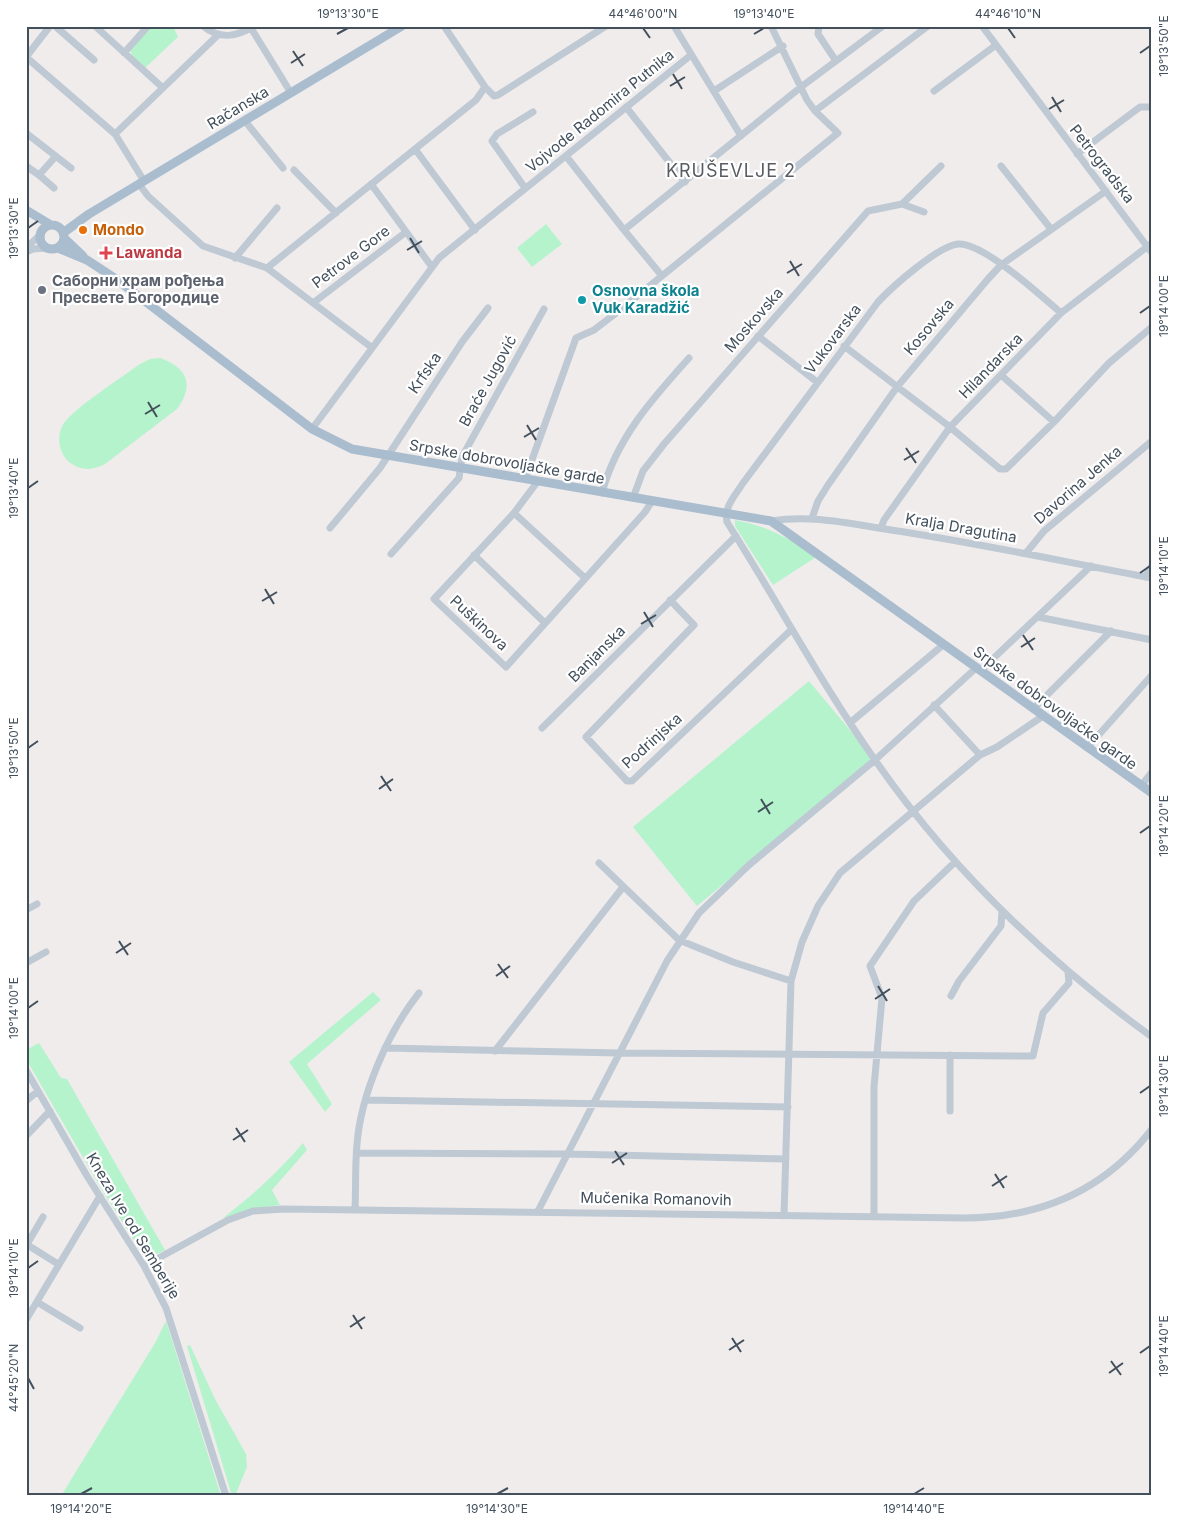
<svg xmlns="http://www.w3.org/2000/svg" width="1178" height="1522" font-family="Inter,sans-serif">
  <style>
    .green { fill: #b5f3cc }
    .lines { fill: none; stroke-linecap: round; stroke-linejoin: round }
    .minor { stroke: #bec9d4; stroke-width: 7 }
    .major { stroke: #a9bdcf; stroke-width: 9 }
    .ticks { fill: none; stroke: #43505c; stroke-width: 2 }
    .food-dot { fill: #e8710a; stroke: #fff; stroke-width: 2 }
    .health-dot { fill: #e0444e; stroke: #fff; stroke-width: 2 }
    .worship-dot { fill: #6b7280; stroke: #fff; stroke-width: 2 }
    .culture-dot { fill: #0f9aa8; stroke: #fff; stroke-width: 2 }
    .labels { text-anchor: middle; stroke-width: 4.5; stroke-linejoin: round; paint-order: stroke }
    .street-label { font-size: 15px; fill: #43505c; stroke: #fff }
    .food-label { font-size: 15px; font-weight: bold; fill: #c56008; stroke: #fff; text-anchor: start }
    .health-label { font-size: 15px; font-weight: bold; fill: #be3a42; stroke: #fff; text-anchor: start }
    .worship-label { font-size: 15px; font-weight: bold; fill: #5b616d; stroke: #fff; text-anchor: start }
    .culture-label { font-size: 15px; font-weight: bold; fill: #0d838f; stroke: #fff; text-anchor: start }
    .quarter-label { font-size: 18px; letter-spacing: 1px; fill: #595d62; stroke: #fff }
    .neatline { fill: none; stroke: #43505c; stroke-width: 2 }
    .ticks-label { font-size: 12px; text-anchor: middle; fill: #43505c }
  </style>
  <rect width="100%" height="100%" fill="#f0ecec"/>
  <path class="green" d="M 152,26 L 173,26 L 178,37 L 145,68 L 132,56 L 130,49 Z
    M 546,224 L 562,244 L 532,267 L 517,248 Z
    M 160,358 C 187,367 195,385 177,409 L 105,464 C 94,470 82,471 72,464 C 59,456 55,436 64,423 C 77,406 121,378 140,364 L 150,359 Z
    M 735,520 C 770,527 787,537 816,557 L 773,585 L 735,526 Z
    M 809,681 L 874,759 L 697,906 L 633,827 Z
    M 373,992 L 381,1000 L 307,1064 L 332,1104 L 325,1112 L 289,1062 Z
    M 39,1043 L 61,1078 L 67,1079 L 165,1250 L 146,1259 L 102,1190 L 26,1059 L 26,1050 Z
    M 303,1143 L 307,1150 L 272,1190 L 280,1205 L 252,1209 L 223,1218 C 253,1195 278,1172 303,1143 Z
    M 166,1321 L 221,1496 L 61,1496 L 155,1343 Z
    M 190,1345 L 215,1399 L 246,1454 L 247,1467 L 235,1496 L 232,1496 L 187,1346 Z"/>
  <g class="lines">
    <path class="minor" d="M 55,26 L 94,60
      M 95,26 L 163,88
      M 203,26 C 220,40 237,37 254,26
      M 674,26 L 741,136
      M 819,26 L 818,34 L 836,61
      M 982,26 L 1152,253
      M 251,28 L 291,93
      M 124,53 L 148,26
      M 26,57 L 115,134 L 144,181
      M 26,57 L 50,26
      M 485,87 L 494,96 L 498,95 L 606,26
      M 714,91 L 783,46
      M 934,91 L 996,45
      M 626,107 L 685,182
      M 815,111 L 928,26
      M 245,121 L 283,168
      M 26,133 L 71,168
      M 115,134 L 218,35
      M 415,149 L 475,230
      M 1077,154 L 1140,107 L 1152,107
      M 566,156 L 624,230 L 801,87 L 883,26
      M 26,166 L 39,175 L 56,156
      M 1001,166 L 1051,229
      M 294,170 L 336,213
      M 39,175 L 54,188
      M 139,184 L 148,196 L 203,246 L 267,268 L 371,347
      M 371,184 L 432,267
      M 525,188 L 492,141 L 497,134 L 533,112
      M 902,204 L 941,166
      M 624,230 L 662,276
      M 26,248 L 40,235
      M 26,252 L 33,249 L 47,248
      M 235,258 L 277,208
      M 267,268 L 476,100 L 485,87 L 444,26
      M 313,303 L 406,232
      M 1061,313 C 1041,296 983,242 958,244 C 938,246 892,287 878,302 L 743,483 C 735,496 724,506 727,522 C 777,601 821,683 875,760 C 950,868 1046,960 1152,1037
      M 758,336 L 817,382
      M 844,346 L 950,427 L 1000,469 L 1006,469 L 1054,422 L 1109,363 L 1152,327
      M 1001,375 L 1054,422
      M 312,429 L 439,258 L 691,55
      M 525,479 L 576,338 L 594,330 L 620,310 L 838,133 L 815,111 L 807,100 L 771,26
      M 538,481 L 514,513 L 434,599 L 506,667 L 645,512 L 652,501
      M 602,493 C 616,439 652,399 689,358
      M 633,498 L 643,471 L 664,444 L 868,211 L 902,204 L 924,212
      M 514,513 L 585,578
      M 812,518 L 818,501 L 828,485 L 897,387 L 988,279 L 1001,265 L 1106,191
      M 771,521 C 811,514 851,524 891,530 C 978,543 1065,562 1152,578
      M 330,528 L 380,468 L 462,342 L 488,308
      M 881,528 L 884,520 L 950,427 L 1061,313 L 1152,243
      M 1026,553 L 1044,531 L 1152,441
      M 391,554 L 459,478 L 462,457 L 544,309
      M 474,555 L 545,623
      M 1145,577 L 1152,566
      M 670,600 L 694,625 L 586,737 L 627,781 L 632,781 L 791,630
      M 1038,617 L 1152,640
      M 980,671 L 1091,566
      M 1033,709 L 1111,631
      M 851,722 L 943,645
      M 542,728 L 736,536
      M 1087,748 L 1152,675
      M 980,755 L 997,747 L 1043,716
      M 1141,786 L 1152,772
      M 599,863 L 679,940 L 733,962 L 791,981
      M 26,910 L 37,904
      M 26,963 L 46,952
      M 951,996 L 959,981 L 1001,926 L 1002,911
      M 385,1048 L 619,1053 L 1033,1056 L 1043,1013 L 1069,983 L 1068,972
      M 495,1051 L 623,887
      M 950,1055 L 950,1111
      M 26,1070 L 87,1176 L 144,1266 L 166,1308 L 226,1496
      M 366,1100 L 788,1107
      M 26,1101 L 38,1091
      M 26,1136 L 50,1111
      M 357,1153 L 568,1154 L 786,1159
      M 355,1209 C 356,1187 355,1165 357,1144 C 361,1094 388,1032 419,993
      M 538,1211 L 667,961 L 699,913 L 749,865 L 875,760 L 976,668
      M 784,1216 L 791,981 L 802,942 L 818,906 L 840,873 L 980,755 L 934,705
      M 874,1216 L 874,1087 L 882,998 L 870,966 L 914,901 L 955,862
      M 26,1244 L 58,1264
      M 26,1246 L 43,1217
      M 144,1266 L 228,1220 L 253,1211 L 283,1209 L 964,1218 C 1041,1218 1104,1191 1152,1129
      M 37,1302 L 80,1328
      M 26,1320 L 100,1196"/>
    <path class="major" d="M 26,210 L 51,225
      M40 237a12 12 0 1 1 24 0a12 12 0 1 1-24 0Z
      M 63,233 L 89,214 L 402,26
      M 64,238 L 83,256
      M 58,248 L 87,260 L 116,279 L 312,429 L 352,449 L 771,521 L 1152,793"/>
  </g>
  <path class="ticks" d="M 643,28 L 650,38M 1008,28 L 1015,38M 337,34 L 348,28M 754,34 L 764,28M 293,51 L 303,66M 1140,53 L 1150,46M 291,63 L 305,54M 673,74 L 682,89M 670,86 L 685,77M 1052,97 L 1061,112M 1049,109 L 1064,100M 28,228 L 38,221M 410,238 L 419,253M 407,250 L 422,241M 790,261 L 799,276M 787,273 L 802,264M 1140,313 L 1150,306M 148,402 L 157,417M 145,414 L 160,405M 527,425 L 536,440M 524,437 L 539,428M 906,448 L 916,463M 904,460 L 919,451M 28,488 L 38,481M 1140,573 L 1150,566M 265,589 L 274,604M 262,601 L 277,592M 644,612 L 653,627M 641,624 L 656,615M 1023,635 L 1033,650M 1021,647 L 1035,638M 28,748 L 38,741M 381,776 L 391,791M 379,789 L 393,779M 761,799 L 770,814M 758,812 L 773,802M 1140,833 L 1150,826M 119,941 L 128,955M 116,953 L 131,943M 498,964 L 508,978M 496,976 L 510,966M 878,986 L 887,1001M 875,999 L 890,989M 28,1008 L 38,1001M 1140,1093 L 1150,1086M 236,1128 L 245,1142M 233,1140 L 248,1130M 615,1151 L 624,1165M 612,1163 L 627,1153M 995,1174 L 1004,1188M 992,1186 L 1007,1176M 28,1268 L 38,1261M 353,1315 L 362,1329M 350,1327 L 365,1317M 732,1338 L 741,1352M 729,1350 L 744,1340M 1140,1353 L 1150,1346M 1111,1361 L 1121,1375M 1109,1373 L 1123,1363M 28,1378 L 34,1389M 81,1494 L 92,1488M 497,1494 L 508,1488M 914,1494 L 924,1488"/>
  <circle class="food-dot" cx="83" cy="230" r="5"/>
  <path class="health-dot" d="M103.5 245.5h5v5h5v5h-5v5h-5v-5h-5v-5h5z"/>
  <circle class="worship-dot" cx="42" cy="290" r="5"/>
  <circle class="culture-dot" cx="582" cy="300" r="5"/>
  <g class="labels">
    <g class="street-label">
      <text transform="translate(238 108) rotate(-31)" y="5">Račanska</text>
      <text transform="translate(600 111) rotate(-39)" y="5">Vojvode Radomira Putnika</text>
      <text transform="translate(1102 164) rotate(52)" y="5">Petrogradska</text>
      <text transform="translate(351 257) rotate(-37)" y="5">Petrove Gore</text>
      <text transform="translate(754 320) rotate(-49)" y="5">Moskovska</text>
      <text transform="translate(929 327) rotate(-50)" y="5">Kosovska</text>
      <text transform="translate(833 339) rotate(-53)" y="5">Vukovarska</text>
      <text transform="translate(991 366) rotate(-46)" y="5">Hilandarska</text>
      <text transform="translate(425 373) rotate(-56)" y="5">Krfska</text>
      <text transform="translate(488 381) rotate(-61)" y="5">Braće Jugović</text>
      <text transform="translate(507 462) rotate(10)" y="5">Srpske dobrovoljačke garde</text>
      <text transform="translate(1078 485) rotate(-41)" y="5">Davorina Jenka</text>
      <text transform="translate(961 528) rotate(10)" y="5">Kralja Dragutina</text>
      <text transform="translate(479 623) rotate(43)" y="5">Puškinova</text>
      <text transform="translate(597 654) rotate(-45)" y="5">Banjanska</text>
      <text transform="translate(1055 708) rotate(36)" y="5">Srpske dobrovoljačke garde</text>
      <text transform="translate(652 741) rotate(-42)" y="5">Podrinjska</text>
      <text transform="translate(656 1199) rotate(1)" y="5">Mučenika Romanovih</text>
      <text transform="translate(133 1226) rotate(59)" y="5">Kneza Ive od Semberije</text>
    </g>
    <g class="food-label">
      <text x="93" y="235">Mondo</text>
    </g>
    <g class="health-label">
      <text x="116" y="258">Lawanda</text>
    </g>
    <g class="worship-label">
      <text x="52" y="286">Саборни храм рођења<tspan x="52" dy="17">Пресвете Богородице</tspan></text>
    </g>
    <g class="culture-label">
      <text x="592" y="296">Osnovna škola<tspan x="592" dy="17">Vuk Karadžić</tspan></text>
    </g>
    <g class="quarter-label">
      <text x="731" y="177">KRUŠEVLJE 2</text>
    </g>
  </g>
  <rect width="1178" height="1522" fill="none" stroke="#ffffff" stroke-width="55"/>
  <rect x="28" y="28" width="1122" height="1466" class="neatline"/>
  <g class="ticks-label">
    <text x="348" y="18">19°13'30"E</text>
    <text x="643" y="18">44°46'00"N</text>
    <text x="764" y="18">19°13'40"E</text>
    <text x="1008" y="18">44°46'10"N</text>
    <text transform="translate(1164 46) rotate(-90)" y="4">19°13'50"E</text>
    <text transform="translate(14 228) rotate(-90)" y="4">19°13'30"E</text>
    <text transform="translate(1164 306) rotate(-90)" y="4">19°14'00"E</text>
    <text transform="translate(14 488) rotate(-90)" y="4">19°13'40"E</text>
    <text transform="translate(1164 566) rotate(-90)" y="4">19°14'10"E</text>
    <text transform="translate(14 748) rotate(-90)" y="4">19°13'50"E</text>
    <text transform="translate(1164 826) rotate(-90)" y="4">19°14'20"E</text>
    <text transform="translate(14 1008) rotate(-90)" y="4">19°14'00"E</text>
    <text transform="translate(1164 1086) rotate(-90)" y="4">19°14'30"E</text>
    <text transform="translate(14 1268) rotate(-90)" y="4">19°14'10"E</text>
    <text transform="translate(1164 1346) rotate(-90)" y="4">19°14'40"E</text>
    <text transform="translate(14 1378) rotate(-90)" y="4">44°45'20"N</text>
    <text x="81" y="1513">19°14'20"E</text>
    <text x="497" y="1513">19°14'30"E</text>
    <text x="914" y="1513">19°14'40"E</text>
  </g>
</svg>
